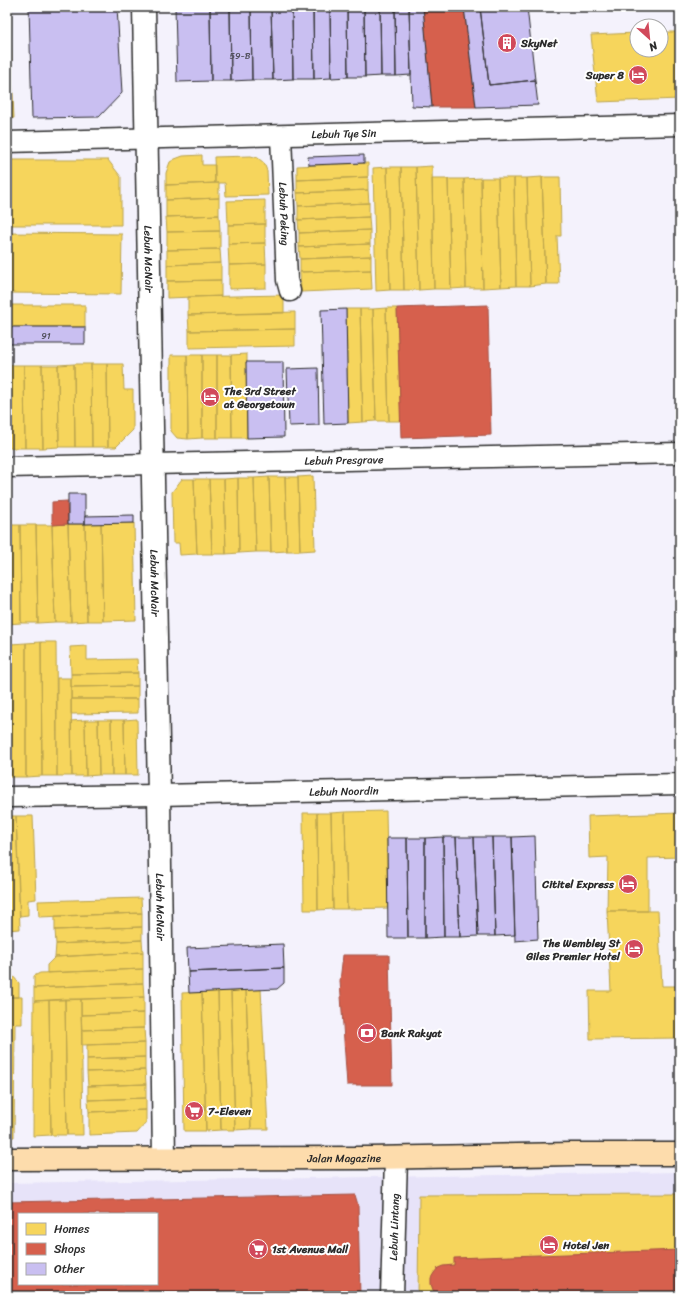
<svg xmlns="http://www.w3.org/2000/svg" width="687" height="1303" font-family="Sriracha,sans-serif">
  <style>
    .built { fill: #e7e3f9; fill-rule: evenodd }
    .homes { fill: #f6d55c; stroke: #b9a24d }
    .shops { fill: #d6604d; stroke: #a35043; fill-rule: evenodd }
    .building { fill: #c9bff1; stroke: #2b2b2b }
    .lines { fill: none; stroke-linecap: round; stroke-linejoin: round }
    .street-casing { stroke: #2b2b2b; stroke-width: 23 }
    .secondary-casing { stroke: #2b2b2b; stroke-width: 25 }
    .primary-casing { stroke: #2b2b2b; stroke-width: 25 }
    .street { stroke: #fff; stroke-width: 20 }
    .secondary { stroke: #fff; stroke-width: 22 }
    .primary { stroke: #fddcac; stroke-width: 22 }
    .labels { text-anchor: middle; stroke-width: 4; stroke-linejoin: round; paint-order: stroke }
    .number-label { font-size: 9px; fill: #52505c }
    .poi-label { font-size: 11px; font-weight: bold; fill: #2b2b2b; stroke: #fff; text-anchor: start }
    .street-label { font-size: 11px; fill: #2b2b2b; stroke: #fff }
  </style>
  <rect width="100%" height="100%" fill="#f4f2fc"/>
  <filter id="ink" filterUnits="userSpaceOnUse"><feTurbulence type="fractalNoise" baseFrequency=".025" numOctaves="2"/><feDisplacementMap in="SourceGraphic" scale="8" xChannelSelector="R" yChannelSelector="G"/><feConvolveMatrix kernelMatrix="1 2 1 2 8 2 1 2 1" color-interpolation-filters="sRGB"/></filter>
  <g filter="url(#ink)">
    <path class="built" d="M 680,1172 L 680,1296 L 7,1296 L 7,1183 ZM 19,1214 L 157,1214 L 157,1284 L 19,1284 Z"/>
    <path class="homes" d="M 7,7 L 9,7 L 14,118 L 7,118 Z
      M 661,32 L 680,32 L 680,99 L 598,102 L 591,35 L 637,33 L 637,50 L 661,50 Z
      M 202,155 L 202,165 L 215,165 L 215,183 L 166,185 L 166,173 L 170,162 L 175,159 L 183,156 Z
      M 251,156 L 258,158 L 264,163 L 267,171 L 268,195 L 226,196 L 225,183 L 215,183 L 214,157 Z
      M 7,160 L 108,160 L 121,177 L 121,225 L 7,225 Z
      M 368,163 L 368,177 L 297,180 L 297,166 Z
      M 432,166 L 434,289 L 419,290 L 416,167 Z
      M 387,167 L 390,290 L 376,291 L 373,168 Z
      M 387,167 L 401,167 L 404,290 L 390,290 Z
      M 401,167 L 416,167 L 419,290 L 404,290 Z
      M 368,177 L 368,190 L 297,193 L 297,180 Z
      M 542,177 L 546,284 L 530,286 L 527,178 Z
      M 542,177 L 560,177 L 561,236 L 557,236 L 559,284 L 546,284 Z
      M 481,178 L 483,288 L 466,288 L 464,179 Z
      M 481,178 L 498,178 L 501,287 L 483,288 Z
      M 498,178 L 514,178 L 516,286 L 501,287 Z
      M 514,178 L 527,178 L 530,286 L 516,286 Z
      M 432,179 L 448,179 L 451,289 L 434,289 Z
      M 448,179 L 464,179 L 466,288 L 451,289 Z
      M 219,183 L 219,198 L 166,200 L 166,185 Z
      M 368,190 L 369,203 L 298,206 L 297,193 Z
      M 219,198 L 219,215 L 166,217 L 166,200 Z
      M 265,200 L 265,224 L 228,225 L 227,201 Z
      M 369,203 L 369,217 L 298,220 L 298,206 Z
      M 219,215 L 220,231 L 167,232 L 166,217 Z
      M 369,217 L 370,230 L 299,233 L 298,220 Z
      M 265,224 L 265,243 L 228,244 L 228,225 Z
      M 370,230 L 370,244 L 299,247 L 299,233 Z
      M 220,231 L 220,249 L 167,250 L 167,232 Z
      M 7,233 L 122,234 L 121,294 L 7,293 Z
      M 265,243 L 266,264 L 229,265 L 228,244 Z
      M 370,244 L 371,256 L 300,259 L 299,247 Z
      M 220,249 L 221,263 L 167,265 L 167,250 Z
      M 371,256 L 371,270 L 300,272 L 300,259 Z
      M 221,263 L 221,280 L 167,281 L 167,265 Z
      M 266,264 L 266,288 L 229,289 L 229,265 Z
      M 371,270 L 372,289 L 301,292 L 300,272 Z
      M 221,280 L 221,296 L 167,298 L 167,281 Z
      M 284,295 L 284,313 L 188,315 L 188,297 Z
      M 7,305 L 85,305 L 85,327 L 7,327 Z
      M 386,308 L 389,421 L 376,421 L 373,309 Z
      M 386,308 L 397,308 L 401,421 L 389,421 Z
      M 346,309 L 360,309 L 363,422 L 348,423 Z
      M 360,309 L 373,309 L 376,421 L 363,422 Z
      M 295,312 L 295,329 L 189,331 L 188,315 Z
      M 295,329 L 295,346 L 189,348 L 189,331 Z
      M 247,354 L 247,438 L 232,438 L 231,355 Z
      M 171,355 L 187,355 L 188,439 L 177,438 L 171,431 Z
      M 187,355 L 202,355 L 202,438 L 188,439 Z
      M 202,355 L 217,355 L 217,438 L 202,438 Z
      M 217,355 L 231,355 L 232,438 L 217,438 Z
      M 74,364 L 91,364 L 92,447 L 75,447 Z
      M 74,364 L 75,447 L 59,447 L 58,365 Z
      M 91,364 L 107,364 L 108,447 L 92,447 Z
      M 107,364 L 123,364 L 124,390 L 133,390 L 133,430 L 116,447 L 108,447 Z
      M 7,365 L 8,365 L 9,448 L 7,448 Z
      M 8,365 L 24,365 L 25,448 L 9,448 Z
      M 24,365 L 42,365 L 43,448 L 25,448 Z
      M 42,365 L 58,365 L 59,447 L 43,448 Z
      M 313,476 L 315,550 L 300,551 L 298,477 Z
      M 269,477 L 271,552 L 256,552 L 254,478 Z
      M 269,477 L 285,477 L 287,551 L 271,552 Z
      M 285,477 L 298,477 L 300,551 L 287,551 Z
      M 238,478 L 239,553 L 226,554 L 224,479 Z
      M 238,478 L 254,478 L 256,552 L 239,553 Z
      M 182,479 L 194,479 L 197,554 L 180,555 L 179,543 L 173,543 L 172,492 Z
      M 194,479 L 209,479 L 212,554 L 197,554 Z
      M 209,479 L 224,479 L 226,554 L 212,554 Z
      M 101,523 L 103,621 L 87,621 L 85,524 Z
      M 101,523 L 134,523 L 136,620 L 103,621 Z
      M 68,524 L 71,622 L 55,622 L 52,525 Z
      M 68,524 L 85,524 L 87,621 L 71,622 Z
      M 7,525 L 20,525 L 21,623 L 7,624 Z
      M 20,525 L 36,525 L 38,623 L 21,623 Z
      M 36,525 L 52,525 L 55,622 L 38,623 Z
      M 41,642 L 56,642 L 57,776 L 42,776 Z
      M 41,642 L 42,776 L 26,777 L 26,643 Z
      M 26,643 L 26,777 L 11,777 L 10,644 Z
      M 7,644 L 10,644 L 11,777 L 7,777 Z
      M 87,646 L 87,660 L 137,659 L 138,673 L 71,674 L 70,647 Z
      M 138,673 L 138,686 L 71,687 L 71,674 Z
      M 57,678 L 71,678 L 72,776 L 57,776 Z
      M 138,686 L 138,699 L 71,699 L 71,687 Z
      M 71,699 L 138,699 L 138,713 L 71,714 Z
      M 137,719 L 138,775 L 125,775 L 124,720 Z
      M 85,720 L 98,720 L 99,775 L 86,776 Z
      M 85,720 L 86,776 L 72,776 L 71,721 Z
      M 98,720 L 111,720 L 112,775 L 99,775 Z
      M 111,720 L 124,720 L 125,775 L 112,775 Z
      M 386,811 L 388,908 L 347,909 L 345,812 Z
      M 345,812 L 347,909 L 333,909 L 331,813 Z
      M 303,813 L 317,813 L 318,910 L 304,910 Z
      M 317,813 L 331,813 L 333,909 L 318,910 Z
      M 680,813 L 680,857 L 648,858 L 648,911 L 607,911 L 608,857 L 589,858 L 588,816 Z
      M 7,816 L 16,816 L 20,929 L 7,930 Z
      M 16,816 L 33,816 L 36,899 L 28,900 L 28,915 L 20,916 Z
      M 141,898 L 142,913 L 39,917 L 38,901 Z
      M 607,911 L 658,911 L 662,986 L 680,986 L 680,1038 L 590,1039 L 589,991 L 611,991 Z
      M 142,913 L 142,927 L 55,930 L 55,916 Z
      M 142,927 L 142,940 L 56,944 L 55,930 Z
      M 142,940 L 143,952 L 55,957 L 56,944 Z
      M 143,952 L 143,969 L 47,973 L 47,965 L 55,957 Z
      M 143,969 L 143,983 L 34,988 L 34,976 L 40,973 Z
      M 7,975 L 12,975 L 19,983 L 19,997 L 7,997 Z
      M 143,983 L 144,997 L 34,1001 L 34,988 Z
      M 261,989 L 268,1129 L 251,1129 L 246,990 Z
      M 246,990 L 251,1129 L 235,1130 L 231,991 Z
      M 218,991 L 221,1130 L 206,1131 L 202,992 Z
      M 218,991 L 231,991 L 235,1130 L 221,1130 Z
      M 202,992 L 206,1131 L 184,1131 L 182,993 Z
      M 7,997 L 22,997 L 22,1024 L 15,1024 L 14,1137 L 7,1137 Z
      M 144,997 L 144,1013 L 81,1015 L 81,999 Z
      M 65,999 L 67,1135 L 51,1135 L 49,1000 Z
      M 65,999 L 81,999 L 83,1135 L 67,1135 Z
      M 49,1000 L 51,1135 L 33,1136 L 34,1001 Z
      M 144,1013 L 144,1028 L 82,1030 L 81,1015 Z
      M 144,1028 L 145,1043 L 82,1045 L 82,1030 Z
      M 145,1043 L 145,1057 L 87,1059 L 87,1045 Z
      M 145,1057 L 145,1070 L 87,1072 L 87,1059 Z
      M 145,1070 L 146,1084 L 88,1086 L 87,1072 Z
      M 146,1084 L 146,1098 L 88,1100 L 88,1086 Z
      M 146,1098 L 146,1110 L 89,1112 L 88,1100 Z
      M 146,1110 L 146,1123 L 137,1133 L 89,1135 L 89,1112 Z
      M 680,1194 L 680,1296 L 418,1296 L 419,1195 Z"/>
    <path class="shops" d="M 423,7 L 464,7 L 476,107 L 432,107 Z
      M 488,305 L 491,435 L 401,438 L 397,308 Z
      M 67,501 L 68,524 L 52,525 L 52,502 Z
      M 343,955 L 389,955 L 392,1085 L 347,1085 L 340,981 Z
      M 355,1195 L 358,1205 L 360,1296 L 7,1296 L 7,1202 ZM 19,1214 L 157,1214 L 157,1284 L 19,1284 Z
      M 680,1250 L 680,1296 L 438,1296 L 433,1290 L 431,1284 L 431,1278 L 434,1273 L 438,1268 L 443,1266 L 454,1265 L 454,1258 Z"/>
    <path class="building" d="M 29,7 L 117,7 L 122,93 L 99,117 L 32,118 Z
      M 175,7 L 210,7 L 211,81 L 177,82 Z
      M 210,7 L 230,7 L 231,81 L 211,81 Z
      M 230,7 L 251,7 L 252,80 L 231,81 Z
      M 251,7 L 271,7 L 273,80 L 252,80 Z
      M 271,7 L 292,7 L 293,79 L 273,80 Z
      M 292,7 L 313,7 L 314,79 L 293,79 Z
      M 313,7 L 330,7 L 331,78 L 314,79 Z
      M 330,7 L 347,7 L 348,77 L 331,78 Z
      M 347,7 L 364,7 L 365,77 L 348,77 Z
      M 364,7 L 380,7 L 381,76 L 365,77 Z
      M 380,7 L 395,7 L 396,76 L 381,76 Z
      M 395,7 L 409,7 L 411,75 L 396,76 Z
      M 409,7 L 423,7 L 432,107 L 412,106 Z
      M 464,7 L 480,7 L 489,85 L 535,80 L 538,105 L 476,107 Z
      M 480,7 L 527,7 L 535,80 L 489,85 Z
      M 364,155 L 364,163 L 309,165 L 308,157 Z
      M 346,309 L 348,423 L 324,424 L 321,310 Z
      M 7,327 L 85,327 L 85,344 L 7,344 Z
      M 246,362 L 283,362 L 284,437 L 247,438 Z
      M 318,368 L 319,425 L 289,426 L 287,369 Z
      M 68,494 L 85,494 L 85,524 L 68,524 Z
      M 134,515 L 134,523 L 85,524 L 85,516 Z
      M 535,836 L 538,939 L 515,941 L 512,837 Z
      M 443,837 L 444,937 L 425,938 L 425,838 Z
      M 443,837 L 456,837 L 460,937 L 444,937 Z
      M 456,837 L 474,837 L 478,936 L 460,937 Z
      M 474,837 L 492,837 L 495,936 L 478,936 Z
      M 492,837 L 512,837 L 515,935 L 495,936 Z
      M 387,838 L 407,838 L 408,938 L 388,938 Z
      M 407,838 L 425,838 L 425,938 L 408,938 Z
      M 283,944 L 284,968 L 188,972 L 187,948 Z
      M 284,968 L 284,983 L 277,989 L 189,993 L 188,972 Z"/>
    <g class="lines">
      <defs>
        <g id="street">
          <path id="s1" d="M 281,136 L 287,280 L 290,291"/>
          <path id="s2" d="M 7,142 L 680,125"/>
          <path id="s3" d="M 7,467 L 680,453"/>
          <path id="s4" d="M 7,797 L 159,795 L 680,784"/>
        </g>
        <g id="secondary">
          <path id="s5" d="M 144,7 L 159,795 L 164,1159"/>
          <path id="s6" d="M 392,1296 L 396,1158"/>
        </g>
        <g id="primary">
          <path id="s7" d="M 7,1159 L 371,1158 L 572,1154 L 680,1154"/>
        </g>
      </defs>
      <use href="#street" class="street-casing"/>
      <use href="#secondary" class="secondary-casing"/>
      <use href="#primary" class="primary-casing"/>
      <use href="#street" class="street"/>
      <use href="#secondary" class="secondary"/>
      <use href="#primary" class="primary"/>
    </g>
  </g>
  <defs>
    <symbol id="building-disc" viewBox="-11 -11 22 22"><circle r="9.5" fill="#d1495b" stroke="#fff"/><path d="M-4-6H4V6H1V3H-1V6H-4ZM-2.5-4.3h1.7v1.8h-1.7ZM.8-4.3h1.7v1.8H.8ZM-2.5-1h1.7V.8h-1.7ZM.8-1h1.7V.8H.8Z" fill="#fff"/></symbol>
    <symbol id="hotel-disc" viewBox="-11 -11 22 22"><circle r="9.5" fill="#d1495b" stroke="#fff"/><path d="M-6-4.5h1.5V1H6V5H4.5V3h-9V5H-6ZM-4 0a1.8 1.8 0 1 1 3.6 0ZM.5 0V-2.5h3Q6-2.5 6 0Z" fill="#fff"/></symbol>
    <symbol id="bank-disc" viewBox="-11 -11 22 22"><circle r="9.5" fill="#d1495b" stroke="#fff"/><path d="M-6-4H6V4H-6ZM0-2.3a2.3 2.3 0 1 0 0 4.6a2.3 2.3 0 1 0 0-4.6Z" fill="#fff"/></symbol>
    <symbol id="supermarket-disc" viewBox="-11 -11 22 22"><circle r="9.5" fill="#d1495b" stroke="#fff"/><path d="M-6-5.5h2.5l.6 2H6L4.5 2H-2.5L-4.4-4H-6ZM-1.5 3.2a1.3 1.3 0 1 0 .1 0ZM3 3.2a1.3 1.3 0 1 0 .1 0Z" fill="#fff"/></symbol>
  </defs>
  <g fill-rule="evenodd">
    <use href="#building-disc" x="496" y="32" width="22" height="22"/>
    <use href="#hotel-disc" x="627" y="64" width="22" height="22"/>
    <use href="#hotel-disc" x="199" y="386" width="22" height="22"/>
    <use href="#hotel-disc" x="617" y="873" width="22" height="22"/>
    <use href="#hotel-disc" x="623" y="938" width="22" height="22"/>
    <use href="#bank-disc" x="356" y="1022" width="22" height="22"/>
    <use href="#supermarket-disc" x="183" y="1100" width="22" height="22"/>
    <use href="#hotel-disc" x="538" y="1234" width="22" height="22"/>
    <use href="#supermarket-disc" x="247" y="1238" width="22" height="22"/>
  </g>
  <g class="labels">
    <g class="number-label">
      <text x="240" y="59">59-B</text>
      <text x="46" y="339">91</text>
    </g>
    <g class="poi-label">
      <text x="521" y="47">SkyNet</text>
      <text x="624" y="79" text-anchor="end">Super 8</text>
      <text x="224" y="395">The 3rd Street<tspan x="224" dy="13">at Georgetown</tspan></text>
      <text x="614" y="888" text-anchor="end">Cititel Express</text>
      <text x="620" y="947" text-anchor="end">The Wembley St<tspan x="620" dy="13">Giles Premier Hotel</tspan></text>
      <text x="381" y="1037">Bank Rakyat</text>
      <text x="208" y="1115">7-Eleven</text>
      <text x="563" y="1249">Hotel Jen</text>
      <text x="272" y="1253">1st Avenue Mall</text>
    </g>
    <g class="street-label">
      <text dy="4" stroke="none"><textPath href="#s2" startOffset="337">Lebuh Tye Sin</textPath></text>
      <text dy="4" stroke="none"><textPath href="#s1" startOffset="78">Lebuh Peking</textPath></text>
      <text dy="4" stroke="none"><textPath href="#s5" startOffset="252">Lebuh McNair</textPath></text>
      <text dy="4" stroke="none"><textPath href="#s3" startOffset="337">Lebuh Presgrave</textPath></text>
      <text dy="4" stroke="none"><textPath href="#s5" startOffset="576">Lebuh McNair</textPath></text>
      <text dy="4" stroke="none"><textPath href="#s4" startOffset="337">Lebuh Noordin</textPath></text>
      <text dy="4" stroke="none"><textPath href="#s5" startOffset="900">Lebuh McNair</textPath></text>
      <text dy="4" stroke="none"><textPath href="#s7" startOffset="337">Jalan Magazine</textPath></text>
      <text dy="4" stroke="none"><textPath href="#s6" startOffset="69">Lebuh Lintang</textPath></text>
    </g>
  </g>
  <rect width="687" height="1303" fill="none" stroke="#fff" stroke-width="24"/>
  <rect x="12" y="12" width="663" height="1279" fill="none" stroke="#2b2b2b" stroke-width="1.5" filter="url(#ink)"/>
  <rect x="18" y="1213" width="140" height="72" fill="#ffffff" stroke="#aaaaaa"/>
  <rect x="26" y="1223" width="20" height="12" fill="#f6d55c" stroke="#aaaaaa"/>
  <text x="54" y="1233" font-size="12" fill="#2b2b2b">Homes</text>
  <rect x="26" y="1243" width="20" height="12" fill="#d6604d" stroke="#aaaaaa"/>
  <text x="54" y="1253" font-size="12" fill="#2b2b2b">Shops</text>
  <rect x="26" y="1263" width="20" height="12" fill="#c9bff1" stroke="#aaaaaa"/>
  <text x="54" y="1273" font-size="12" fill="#2b2b2b">Other</text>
  <g transform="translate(649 38) rotate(153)"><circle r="19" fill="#ffffff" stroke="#aaaaaa"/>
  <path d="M0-3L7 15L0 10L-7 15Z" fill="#d1495b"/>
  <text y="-6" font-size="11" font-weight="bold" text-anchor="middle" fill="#2b2b2b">N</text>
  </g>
</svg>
